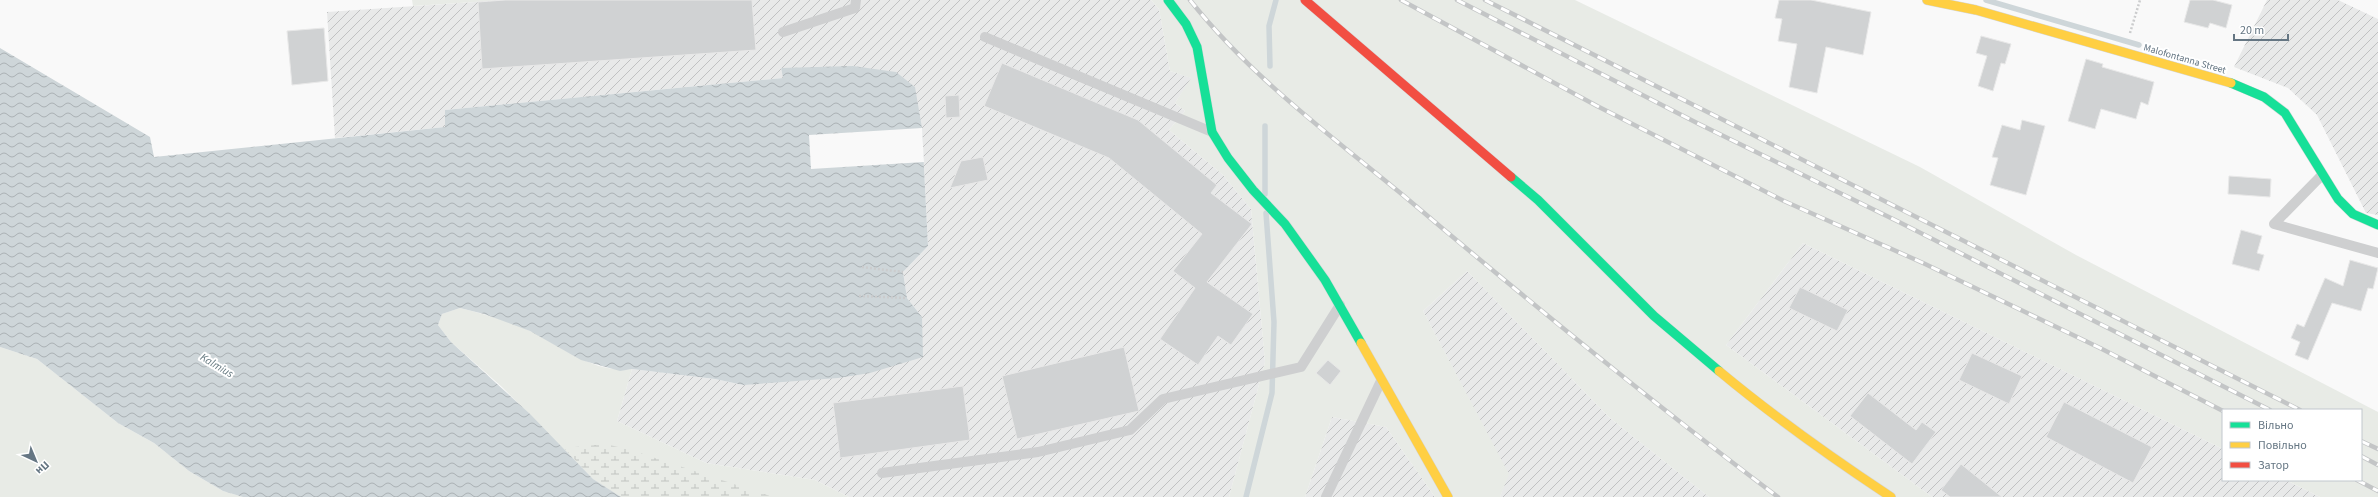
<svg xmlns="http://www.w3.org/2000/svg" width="2378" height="497" font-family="'Source Sans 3',sans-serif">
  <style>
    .industrial { fill: url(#industrial-furrows) }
    .grass { fill: #e8ebe6 }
    .wetland { fill: url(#wetland-marsh) }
    .water { fill: url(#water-waves) }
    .pier { fill: #f9f9f9 }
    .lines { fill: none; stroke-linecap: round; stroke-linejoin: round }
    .stream { stroke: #ced6d9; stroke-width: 5.5 }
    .building { fill: #d0d2d3; stroke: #e8e8e8 }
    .fast-casing { stroke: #d5d6d7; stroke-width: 10 }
    .slow-casing { stroke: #d5d6d7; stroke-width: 10 }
    .jam-casing { stroke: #d5d6d7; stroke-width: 10 }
    .path { stroke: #cbcccd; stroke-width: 2.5; stroke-dasharray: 2 2; stroke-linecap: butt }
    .lane { stroke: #cecfd0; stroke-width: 10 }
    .fast { stroke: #16e098; stroke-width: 9 }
    .slow { stroke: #ffcf43; stroke-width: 9 }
    .jam { stroke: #f24e42; stroke-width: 9 }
    .rail-casing { stroke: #c3c5c6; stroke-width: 4.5 }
    .rail { stroke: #fff; stroke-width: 3; stroke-dasharray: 9; stroke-linecap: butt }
    .labels { text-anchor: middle; stroke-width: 4; stroke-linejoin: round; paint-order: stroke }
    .street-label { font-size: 10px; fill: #657683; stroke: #fff }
    .water-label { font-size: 11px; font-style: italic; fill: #60757c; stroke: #fff }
  </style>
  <defs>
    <pattern id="industrial-furrows" width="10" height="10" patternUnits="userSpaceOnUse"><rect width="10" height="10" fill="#e8e9e9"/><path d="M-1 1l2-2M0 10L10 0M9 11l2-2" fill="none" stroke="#c0c1c2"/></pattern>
    <pattern id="wetland-marsh" width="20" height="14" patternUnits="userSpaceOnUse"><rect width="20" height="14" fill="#e8ebe6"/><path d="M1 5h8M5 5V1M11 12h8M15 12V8" fill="none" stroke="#c0c3c0"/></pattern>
    <pattern id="water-waves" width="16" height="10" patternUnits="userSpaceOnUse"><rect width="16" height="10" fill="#ced6d9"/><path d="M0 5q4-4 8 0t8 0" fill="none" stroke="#abb2b5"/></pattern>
  </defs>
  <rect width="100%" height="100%" fill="#f9f9f9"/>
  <path class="industrial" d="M 505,0 L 1151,0 L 1159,9 L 1170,71 L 1192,78 L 1175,103 L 1185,111 L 1169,130 L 1223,175 L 1251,209 L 1265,362 L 1229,497 L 849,497 L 815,480 L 706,463 L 617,421 L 632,369 L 715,379 L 743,385 L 922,317 L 907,298 L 903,272 L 928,246 L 922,128 L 781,68 L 783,78 L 445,110 L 445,127 L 335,138 L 327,12 Z
    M 2267,0 L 2338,0 L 2378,19 L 2378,215 L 2366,213 L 2317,115 L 2288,88 L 2234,67 Z
    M 1803,243 L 2223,449 L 2223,480 L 2286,480 L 2320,497 L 1932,497 L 1726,345 Z
    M 1467,271 L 1610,418 L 1709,497 L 1500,497 L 1508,474 L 1423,311 Z
    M 1332,417 L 1386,427 L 1435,497 L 1305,497 Z"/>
  <path class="grass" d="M 412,0 L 505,0 L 413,6 Z
    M 1151,0 L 1575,0 L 1920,167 L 2076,255 L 2378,412 L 2378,497 L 2320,497 L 2286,480 L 2361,480 L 2361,410 L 2223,410 L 2223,449 L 1803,243 L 1726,345 L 1932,497 L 1709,497 L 1610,418 L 1467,271 L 1423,311 L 1509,474 L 1500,497 L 1435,497 L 1386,427 L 1332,417 L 1305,497 L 1229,497 L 1265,362 L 1251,209 L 1223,175 L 1169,130 L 1185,111 L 1175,103 L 1191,78 L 1170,71 L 1159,9 Z
    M 460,308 C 484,314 509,321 530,331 C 563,347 594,374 632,369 L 617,421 L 706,463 L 815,480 L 849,497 L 621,497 L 593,479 L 502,387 L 451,342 L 438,325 L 442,314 Z
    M 0,347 L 37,359 L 118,423 L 154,443 L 189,471 L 223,491 L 243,497 L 0,497 Z"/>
  <path class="wetland" d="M 606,444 L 634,451 L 773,497 L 621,497 L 593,479 L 564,448 Z"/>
  <path class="water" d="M 0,48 L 150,137 L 154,157 L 445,127 L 445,110 L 783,78 L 781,68 L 853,66 L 896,72 L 915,87 L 922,128 L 928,246 L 903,272 L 907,298 L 922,317 L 923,357 L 870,373 L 838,378 L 743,385 L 715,379 L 632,369 L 620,371 L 581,360 L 530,331 L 484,314 L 460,308 L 442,314 L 438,325 L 451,342 L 530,414 L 593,479 L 621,497 L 243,497 L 223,491 L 189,471 L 154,443 L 118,423 L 37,359 L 0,347 Z"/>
  <path class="pier" d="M 922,128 L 924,162 L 811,169 L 809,135 Z"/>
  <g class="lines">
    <path class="stream" d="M 1986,0 L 2139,45
      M 1270,66 L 1269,26 L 1276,0
      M 1265,194 L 1265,126
      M 1246,497 L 1272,393 L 1274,322 L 1266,213"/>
  </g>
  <path class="building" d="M 505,0 L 752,0 L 756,50 L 482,69 L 478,2 Z
    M 1779,0 L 1811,0 L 1871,12 L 1863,55 L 1826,47 L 1817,93 L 1789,87 L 1797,44 L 1778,41 L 1782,19 L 1775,18 Z
    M 2190,0 L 2213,0 L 2232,5 L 2226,28 L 2210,23 L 2208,28 L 2184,22 Z
    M 324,28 L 328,81 L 292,85 L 287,31 Z
    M 1981,36 L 2011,44 L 2005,64 L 2001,63 L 1993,91 L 1978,86 L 1987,56 L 1976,53 Z
    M 2086,59 L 2103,64 L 2102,67 L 2154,82 L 2148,105 L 2141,102 L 2136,119 L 2101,109 L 2095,129 L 2068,121 Z
    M 1002,63 L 1138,120 L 1217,185 L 1211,193 L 1252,224 L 1207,282 L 1253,314 L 1231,345 L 1218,336 L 1198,365 L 1160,339 L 1195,288 L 1173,271 L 1202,234 L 1109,158 L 984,106 Z
    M 959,95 L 960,117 L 946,118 L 945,96 Z
    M 2022,120 L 2045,126 L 2026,195 L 1990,185 L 1998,158 L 1992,157 L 2002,125 L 2020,130 Z
    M 983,157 L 988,180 L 950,188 L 961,161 Z
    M 2229,176 L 2271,179 L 2270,197 L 2228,194 Z
    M 2241,230 L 2262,236 L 2257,253 L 2264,255 L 2259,271 L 2232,264 Z
    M 2350,260 L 2378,268 L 2373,289 L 2368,288 L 2361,311 L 2332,303 L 2308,360 L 2295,355 L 2300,342 L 2291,338 L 2297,324 L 2304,327 L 2325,278 L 2343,286 Z
    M 1800,287 L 1848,310 L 1837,331 L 1789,308 Z
    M 1124,347 L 1139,411 L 1017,439 L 1002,376 Z
    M 1972,353 L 2022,376 L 2009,404 L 1959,380 Z
    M 1328,360 L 1341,371 L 1330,385 L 1316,373 Z
    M 963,386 L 970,440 L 840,458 L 833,403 Z
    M 1868,393 L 1916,430 L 1922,422 L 1936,432 L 1912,464 L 1850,416 Z
    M 2064,402 L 2152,447 L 2133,483 L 2046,437 Z
    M 1961,464 L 2002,497 L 1950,497 L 1941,490 Z"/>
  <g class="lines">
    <defs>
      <path id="fast" d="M 1168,0 L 1186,24 L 1197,47 L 1212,132 L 1228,158 L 1253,190 L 1285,224 L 1325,280 L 1361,343
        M 2231,83 L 2264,97 L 2285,113 L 2338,199 L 2353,214 L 2378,225
        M 1511,177 L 1538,200 L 1654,316 L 1719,371"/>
      <path id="slow" d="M 1927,0 L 1976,10 L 2231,83
        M 1361,343 L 1448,497
        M 1719,371 C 1773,416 1832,458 1891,497"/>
      <path id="jam" d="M 1305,0 L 1511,177"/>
    </defs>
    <use href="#fast" class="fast-casing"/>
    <use href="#slow" class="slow-casing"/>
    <use href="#jam" class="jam-casing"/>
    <path class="path" d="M 2130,33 L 2140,0
      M 862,267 L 903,272
      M 859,296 L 907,298"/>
    <path class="lane" d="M 783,32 L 855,8 L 856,0
      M 985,37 L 1212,132
      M 2322,175 L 2274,224 L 2378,253
      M 882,473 L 1038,452 L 1130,430 L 1163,399 L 1301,367 L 1340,305
      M 1326,497 L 1381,381"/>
    <use href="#fast" class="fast"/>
    <use href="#slow" class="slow"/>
    <use href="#jam" class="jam"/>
    <defs>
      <path id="rail" d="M 1190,0 C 1250,76 1330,135 1404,196 C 1526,299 1650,401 1778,497
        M 1401,0 L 1597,106 L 1784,201 L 1923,263 L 2100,348 L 2223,411
        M 1457,0 L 1699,124 L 1897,221 L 2270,410
        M 1485,0 L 2300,410
        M 2361,441 L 2378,449
        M 2361,456 L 2378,465
        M 2357,480 L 2378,491"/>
    </defs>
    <use href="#rail" class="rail-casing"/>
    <use href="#rail" class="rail"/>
  </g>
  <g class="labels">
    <g class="street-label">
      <text transform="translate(2185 58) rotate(16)" y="4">Malofontanna Street</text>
    </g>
    <g class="water-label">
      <text transform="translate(217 365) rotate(31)" y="4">Kalmius</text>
    </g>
  </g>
  <rect x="2222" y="409" width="140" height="72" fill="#ffffff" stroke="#c1c8cd"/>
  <rect x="2230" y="422" width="20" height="6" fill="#16e098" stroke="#c1c8cd"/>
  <text x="2258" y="429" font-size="12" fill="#657683">Вільно</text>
  <rect x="2230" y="442" width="20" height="6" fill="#ffcf43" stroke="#c1c8cd"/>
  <text x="2258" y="449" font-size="12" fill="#657683">Повільно</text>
  <rect x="2230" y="462" width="20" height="6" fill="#f24e42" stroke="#c1c8cd"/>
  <text x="2258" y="469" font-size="12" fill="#657683">Затор</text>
  <g transform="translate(36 461) rotate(136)" stroke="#ffffff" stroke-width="3" paint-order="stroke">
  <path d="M0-3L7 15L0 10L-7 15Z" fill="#657683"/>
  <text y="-6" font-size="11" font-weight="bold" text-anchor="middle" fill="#657683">Пн</text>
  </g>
  <path d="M2234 34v6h54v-6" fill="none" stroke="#657683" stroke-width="2"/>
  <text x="2240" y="34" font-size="12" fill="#657683" stroke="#ffffff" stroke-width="3" paint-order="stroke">20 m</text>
</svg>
